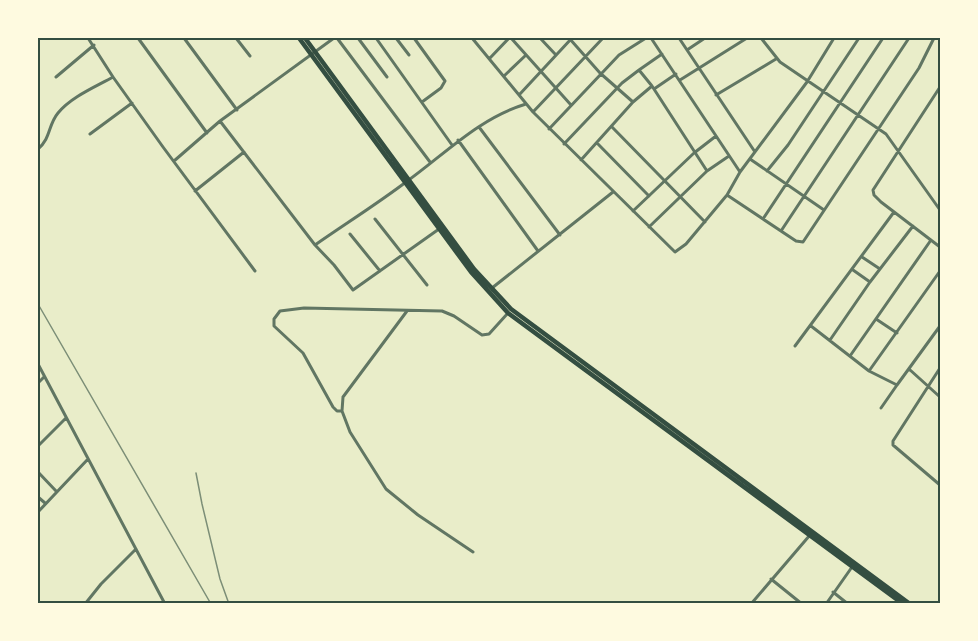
<svg xmlns="http://www.w3.org/2000/svg" width="978" height="641" font-family="Roboto,sans-serif">
  <style>
    .lines { fill: none; stroke-linecap: round; stroke-linejoin: round }
    .minor { stroke: #617663; stroke-width: 3 }
    .trunk { stroke: #344e41; stroke-width: 4.5 }
    .rail { stroke: #7c8e77; stroke-width: 1.5 }
    .neatline { fill: none; stroke: #344e41; stroke-width: 2 }
  </style>
  <rect width="100%" height="100%" fill="#e9edc9"/>
  <g class="lines">
    <path class="minor" d="M 88,38 L 113,77 L 163,147 L 255,271
      M 138,38 L 207,133
      M 184,38 L 237,110
      M 236,38 L 250,56
      M 337,38 L 430,162
      M 358,38 L 387,77
      M 376,38 L 452,145
      M 396,38 L 409,55
      M 414,38 L 445,81 L 441,88 L 422,102
      M 472,38 L 533,112 L 675,252 L 686,244 L 727,195 L 740,172 L 807,82 L 834,38
      M 511,38 L 571,105
      M 540,38 L 556,55
      M 569,38 L 600,73 L 633,102
      M 651,38 L 740,172
      M 679,38 L 755,152
      M 761,38 L 780,62 L 886,134 L 940,210
      M 687,50 L 705,38
      M 662,54 L 639,70 L 652,86 L 707,171
      M 490,58 L 509,38
      M 504,76 L 526,55
      M 56,77 L 94,45
      M 680,80 L 747,38
      M 940,87 L 873,190 L 874,195 L 881,202 L 940,247
      M 654,89 L 676,74
      M 519,95 L 572,38
      M 716,95 L 776,59
      M 533,112 L 603,38
      M 220,121 L 315,245 C 345,224 377,204 406,182 C 445,154 479,118 526,104
      M 479,127 L 560,235
      M 612,127 L 705,222
      M 549,129 L 619,55 L 646,38
      M 90,134 L 132,103
      M 458,140 L 538,251
      M 597,143 L 649,196
      M 564,144 L 622,83 L 639,70
      M 38,149 C 51,138 48,125 58,113 C 71,97 95,87 113,77
      M 750,159 L 824,210
      M 581,160 L 633,102 L 652,86
      M 174,161 L 220,121 L 334,38
      M 767,171 L 788,145 L 859,38
      M 195,191 L 244,152
      M 727,195 L 796,241 L 803,242 L 919,68 L 934,38
      M 633,211 L 694,153 L 716,136
      M 375,219 L 427,285
      M 763,219 L 883,38
      M 649,227 L 707,171 L 729,156
      M 781,231 L 909,38
      M 350,234 L 380,271
      M 315,245 L 334,265 L 353,290 L 439,229
      M 862,257 L 880,269
      M 853,270 L 870,282
      M 492,288 L 613,192
      M 407,311 L 343,397 L 342,411 L 350,432 L 386,489 L 418,515 L 473,552
      M 876,319 L 897,333
      M 811,326 L 869,371 L 897,385 L 940,326
      M 830,340 L 870,282 L 913,226
      M 795,346 L 894,212
      M 850,356 L 931,240
      M 38,364 L 165,604
      M 940,368 L 893,441 L 893,445 L 940,485
      M 909,369 L 940,397
      M 869,371 L 940,271
      M 38,383 L 44,377
      M 881,408 L 897,385
      M 342,411 L 337,411 L 333,407 L 303,353 L 274,326 L 274,319 L 280,311 L 304,308 L 442,311 L 454,316 L 482,335 L 489,334 L 508,313
      M 38,446 L 66,418
      M 38,472 L 56,491
      M 38,497 L 45,503
      M 38,512 L 88,459
      M 771,579 L 802,604
      M 833,592 L 848,604
      M 85,604 L 101,584 L 136,549
      M 751,604 L 810,535
      M 826,604 L 852,567"/>
    <path class="trunk" d="M 299,38 L 471,272 L 508,313 L 903,604
      M 305,38 L 474,269 L 511,309 L 910,604"/>
    <path class="rail" d="M 38,304 L 211,604
      M 196,473 L 202,504 L 220,579 L 229,604"/>
  </g>
  <rect width="978" height="641" fill="none" stroke="#fefae0" stroke-width="78"/>
  <rect x="39" y="39" width="900" height="563" class="neatline"/>
</svg>
